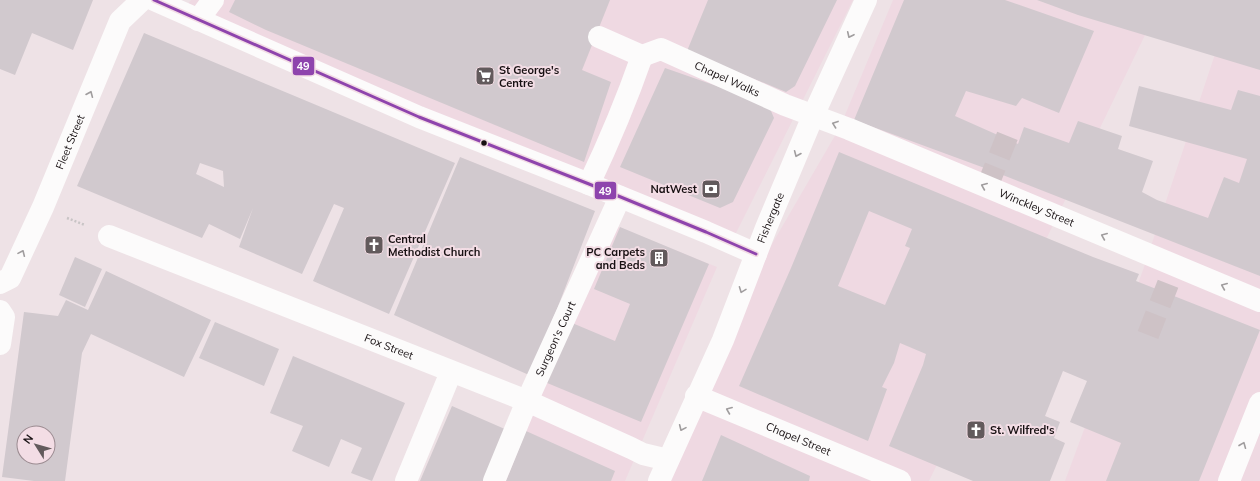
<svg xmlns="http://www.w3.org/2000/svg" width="1260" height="481" font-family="Mulish,sans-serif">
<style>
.built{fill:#efd9e2}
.building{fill:#d1c9ce;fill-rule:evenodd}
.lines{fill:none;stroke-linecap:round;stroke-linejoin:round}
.minor-tunnel{stroke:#cec2c6;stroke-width:22;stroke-dasharray:22 11;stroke-linecap:butt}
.path{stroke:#c8c4c5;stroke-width:2.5;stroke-dasharray:2 2;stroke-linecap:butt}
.minor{stroke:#fcfbfb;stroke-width:22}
.bus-1-casing{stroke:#f3dde5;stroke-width:6}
.bus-1{stroke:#8e44ad;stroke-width:3}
.oneway{stroke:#a09d9e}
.bus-dot{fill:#171012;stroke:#f3dde5;stroke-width:1.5}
.labels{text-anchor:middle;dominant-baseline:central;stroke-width:4;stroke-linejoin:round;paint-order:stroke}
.poi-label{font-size:11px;font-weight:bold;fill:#171012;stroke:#f3dde5;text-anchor:start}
.street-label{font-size:11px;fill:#171012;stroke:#f3dde5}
.line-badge{stroke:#f3dde5;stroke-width:1.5}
.badge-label{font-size:11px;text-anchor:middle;font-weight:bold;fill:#fff}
</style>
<rect width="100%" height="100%" fill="#eee2e6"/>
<path class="built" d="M191 0H853L731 243 188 4Z
M893 0H1162L929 481H661L757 270 840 127Z
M1233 0H1260V481H1065L1143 270Z
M613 225 717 267 625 481H501Z"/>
<path class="building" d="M0 0H93L73 50 32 33 15 75 0 69Z
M235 0H610L582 70 611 82 584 162 266 30 229 12Z
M708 0H837L795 86 786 92 687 51Z
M904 0H1005L1094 31 1059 113 1022 98 1016 106 966 91 955 116 1018 144 1024 127 1069 143 1078 121 1122 136 1118 149 1153 161 1142 192 1157 200 1208 218 1224 177 1239 183 1247 159 1129 126 1139 86 1231 110 1238 90 1260 96V276L990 170 854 120Z
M1037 0H1260V70L1078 15Z
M144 33 455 163 389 314 313 281 344 208 334 204 302 274 239 247 253 208 240 239 209 224 202 238 77 186ZM200 163 223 171 224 187 196 174Z
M665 68 768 104 774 118 733 202 720 208 620 167Z
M839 152 1093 257 1139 274 1136 281 1260 330 1199 481H1106L1121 443 1070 422 1087 381 1063 371 1045 416 1060 422 1054 438 1065 443 1050 481H973L889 446 923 365 926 354 900 343 894 363 882 387 887 389 868 441 739 386 791 268ZM869 211 912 229 905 246 910 248 885 305 838 286Z
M460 157 595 211 557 309 529 375 394 315Z
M620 227 709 264 641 422 540 380 565 320 615 341 630 304 594 289Z
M75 257 102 269 85 307 59 295Z
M106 271 211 320 184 377 91 334 82 353 65 481H34L2 477 24 312 58 316 66 300 88 310ZM24 433H48V457H24Z
M215 322 279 349 264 386 199 358Z
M293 356 405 403 372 481 351 473 362 448 341 439 329 467 292 451 303 426 270 413Z
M452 406 512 432 491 481H420Z
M526 431 615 471 611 481H506Z
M721 435 810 476 809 481H702Z"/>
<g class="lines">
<path class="minor-tunnel" d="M987 187 1011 127
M1148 335 1175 266"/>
<path class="path" d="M67 218 85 225"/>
<g class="minor">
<path d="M154 0 419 117 589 184 706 232 756 254"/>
<path d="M198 20 213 0"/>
<path d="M599 37 642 56"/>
<path id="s1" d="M642 56 661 49 785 105 849 129 1260 301"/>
<path d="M589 184C609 142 627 99 642 56"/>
<path id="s2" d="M109 236 527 401 631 448 643 454 668 460"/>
<path id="s3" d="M0 283 10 278 43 207 120 21 142 0"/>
<path d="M0 311 4 317 0 344"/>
<path id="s4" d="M696 396 900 481"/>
<path d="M406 481 451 372"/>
<path id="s5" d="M494 481 527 401 620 197"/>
<path id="s6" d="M659 481 723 340 766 228 813 116 866 0"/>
<path d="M1229 481 1260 403"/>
</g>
<g class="bus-1-casing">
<path id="bus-1" d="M154 0 419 117 589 184 706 232 756 254"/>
</g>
<use href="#bus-1" class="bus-1"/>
</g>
<defs><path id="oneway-chevron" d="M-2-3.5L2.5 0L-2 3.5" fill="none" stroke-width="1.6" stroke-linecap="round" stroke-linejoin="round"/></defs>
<g class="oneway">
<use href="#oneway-chevron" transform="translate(850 35) rotate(115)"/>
<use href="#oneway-chevron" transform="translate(90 94) rotate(-67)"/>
<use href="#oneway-chevron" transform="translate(835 124) rotate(-160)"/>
<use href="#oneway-chevron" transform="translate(797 154) rotate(113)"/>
<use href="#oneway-chevron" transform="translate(984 186) rotate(-157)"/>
<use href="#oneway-chevron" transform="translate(1104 236) rotate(-157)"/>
<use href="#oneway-chevron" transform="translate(22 253) rotate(-66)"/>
<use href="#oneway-chevron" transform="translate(1224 286) rotate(-157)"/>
<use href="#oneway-chevron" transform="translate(742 290) rotate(111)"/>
<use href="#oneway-chevron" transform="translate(729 410) rotate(-158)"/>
<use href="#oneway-chevron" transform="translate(682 428) rotate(114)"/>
<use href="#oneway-chevron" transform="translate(1243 445) rotate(-68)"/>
</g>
<defs>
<g id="supermarket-square" transform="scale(1)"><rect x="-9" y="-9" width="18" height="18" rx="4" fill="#625a5c" stroke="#f3dde5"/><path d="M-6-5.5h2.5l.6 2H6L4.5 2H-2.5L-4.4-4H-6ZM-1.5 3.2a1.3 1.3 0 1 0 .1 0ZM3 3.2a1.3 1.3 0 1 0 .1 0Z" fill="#fff"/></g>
<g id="bank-square" transform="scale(1)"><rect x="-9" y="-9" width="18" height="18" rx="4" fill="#625a5c" stroke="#f3dde5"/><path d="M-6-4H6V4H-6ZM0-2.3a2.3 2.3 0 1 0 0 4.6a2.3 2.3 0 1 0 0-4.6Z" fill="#fff"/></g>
<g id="church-square" transform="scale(1)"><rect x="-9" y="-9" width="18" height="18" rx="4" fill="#625a5c" stroke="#f3dde5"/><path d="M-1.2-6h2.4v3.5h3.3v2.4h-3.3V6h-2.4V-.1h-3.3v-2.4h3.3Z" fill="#fff"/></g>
<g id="building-square" transform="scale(1)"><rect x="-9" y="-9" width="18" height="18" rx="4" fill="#625a5c" stroke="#f3dde5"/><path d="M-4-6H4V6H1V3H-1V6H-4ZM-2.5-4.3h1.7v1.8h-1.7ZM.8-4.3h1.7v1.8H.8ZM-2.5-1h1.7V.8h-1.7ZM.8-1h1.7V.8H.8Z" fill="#fff"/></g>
</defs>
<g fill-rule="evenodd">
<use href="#supermarket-square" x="485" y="76"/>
<use href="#bank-square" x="711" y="189"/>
<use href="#church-square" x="374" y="245"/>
<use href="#building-square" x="659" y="258"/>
<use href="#church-square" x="976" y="430"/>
</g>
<circle class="bus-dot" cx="484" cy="143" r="3.5"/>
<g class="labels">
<g class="poi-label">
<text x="499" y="70">St George's<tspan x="499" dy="13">Centre</tspan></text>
<text x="697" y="189" text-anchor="end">NatWest</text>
<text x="388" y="239">Central<tspan x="388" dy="13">Methodist Church</tspan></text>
<text x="645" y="252" text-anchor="end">PC Carpets<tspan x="645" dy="13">and Beds</tspan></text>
<text x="990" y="430">St. Wilfred's</text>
</g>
<g class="street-label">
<text stroke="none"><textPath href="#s1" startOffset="93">Chapel Walks</textPath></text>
<text stroke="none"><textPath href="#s3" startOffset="160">Fleet Street</textPath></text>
<text stroke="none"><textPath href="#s1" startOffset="428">Winckley Street</textPath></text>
<text stroke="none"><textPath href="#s6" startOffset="286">Fishergate</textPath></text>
<text stroke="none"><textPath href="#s5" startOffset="155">Surgeon's Court</textPath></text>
<text stroke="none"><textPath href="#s2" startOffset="301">Fox Street</textPath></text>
<text stroke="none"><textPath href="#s4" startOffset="111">Chapel Street</textPath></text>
</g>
</g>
<g class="line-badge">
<rect x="292" y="56" width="23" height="20" rx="4" fill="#8e44ad"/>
<rect x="594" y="181" width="23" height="19" rx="4" fill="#8e44ad"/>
</g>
<g class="badge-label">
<text x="303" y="70">49</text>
<text x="605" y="195">49</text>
</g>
<g transform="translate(36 445) rotate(307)"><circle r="19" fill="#f3dde5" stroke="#9b8b91"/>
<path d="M0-3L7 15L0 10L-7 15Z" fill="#625a5c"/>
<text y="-6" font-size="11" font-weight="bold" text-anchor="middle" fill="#171012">N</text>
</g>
</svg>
